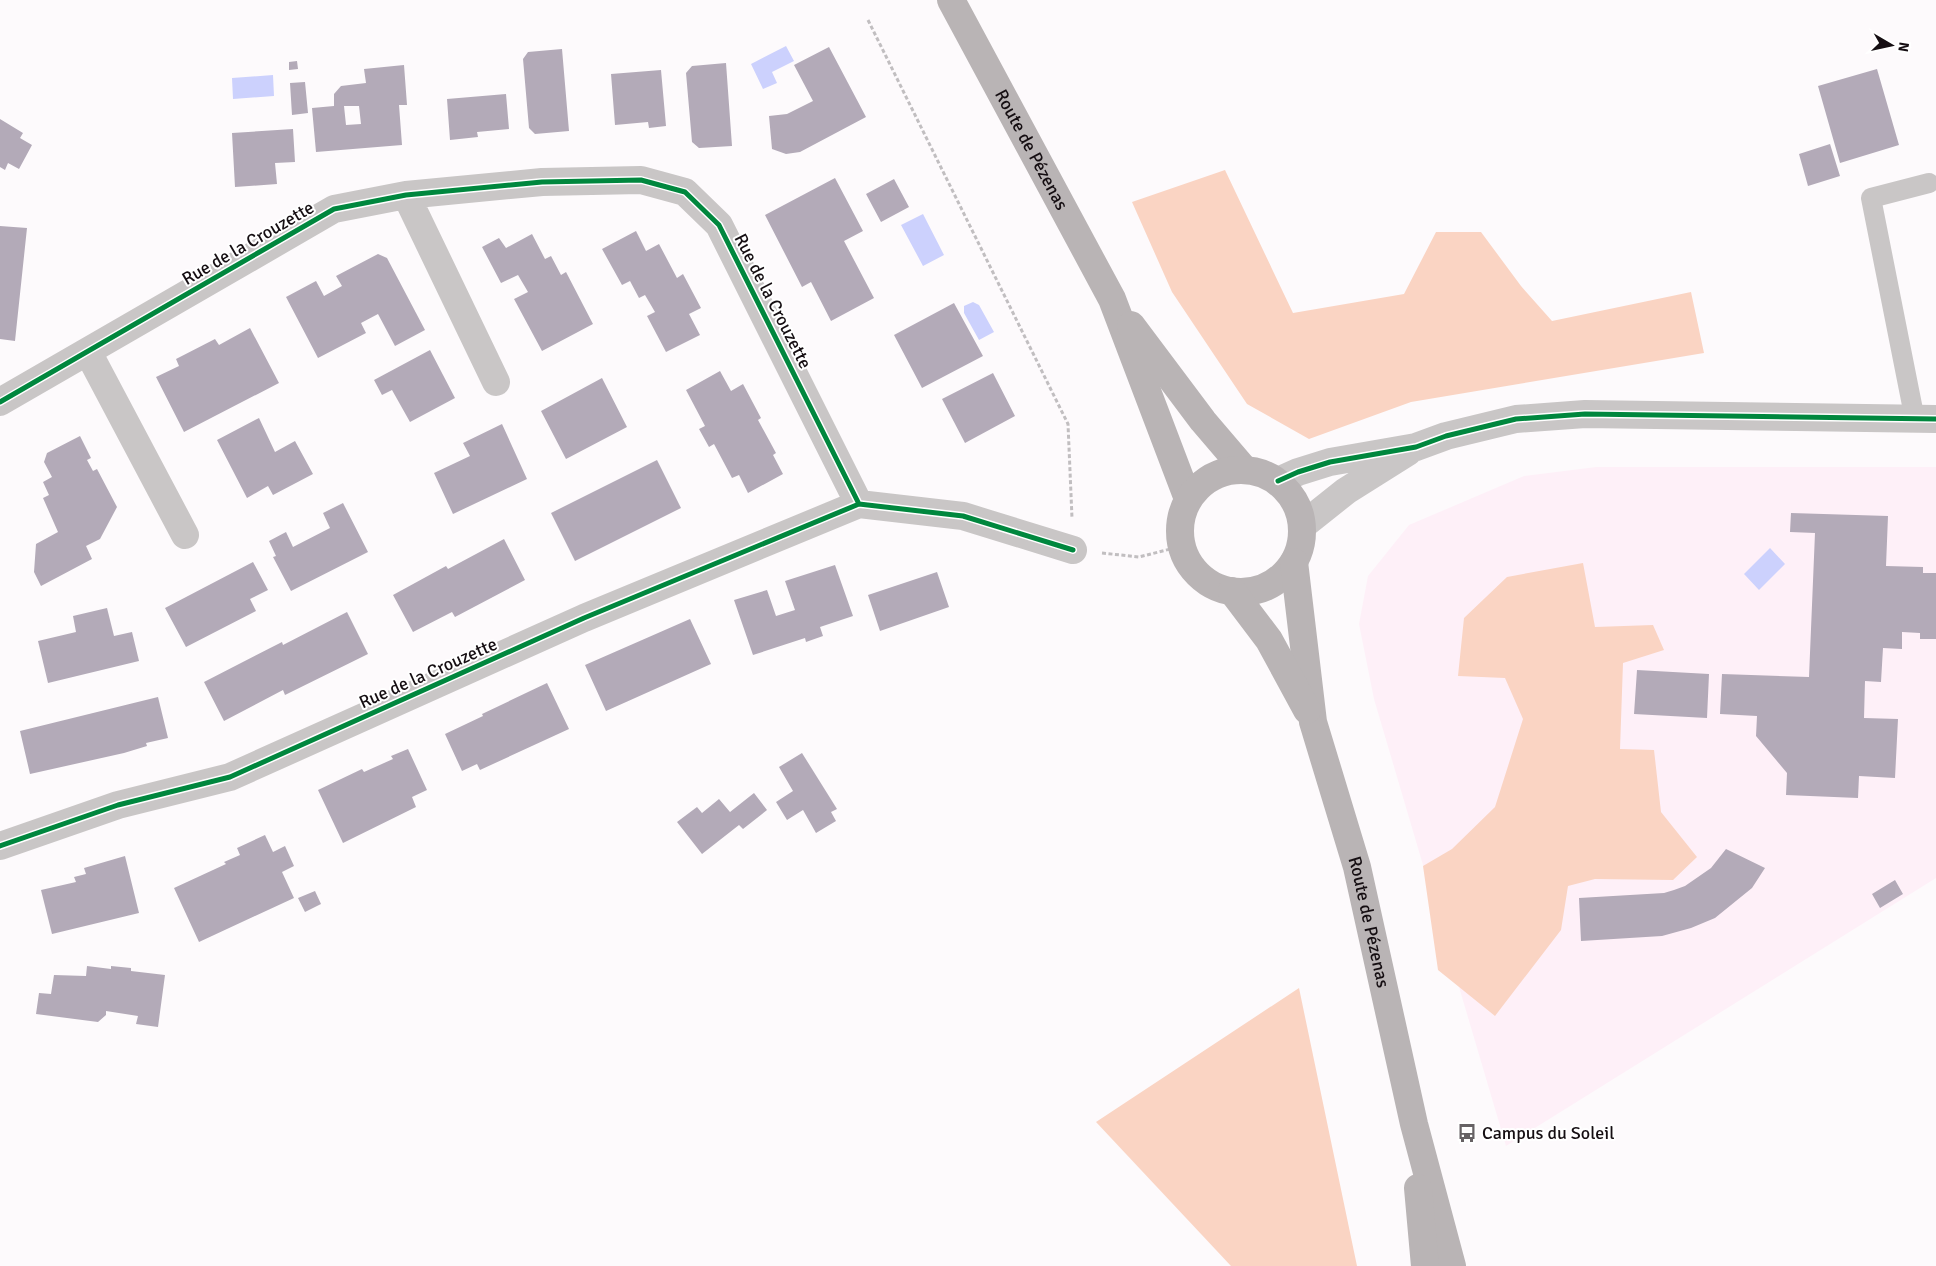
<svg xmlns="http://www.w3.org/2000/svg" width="1936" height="1266" font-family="Signika,sans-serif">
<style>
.built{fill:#fef0f8}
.forest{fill:#fad4c3}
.water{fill:#ccd1fd}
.building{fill:#b3aab8;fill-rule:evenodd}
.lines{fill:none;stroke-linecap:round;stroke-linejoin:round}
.path{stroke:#c1bec0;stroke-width:3;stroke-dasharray:4 2.5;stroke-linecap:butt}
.service{stroke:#c9c6c6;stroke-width:20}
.minor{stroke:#c9c6c6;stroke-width:28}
.tertiary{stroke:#c9c6c6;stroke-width:28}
.primary{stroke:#b9b4b5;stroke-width:28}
.cycleway-casing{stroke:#fff;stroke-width:8}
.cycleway{stroke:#00873e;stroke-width:5}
.labels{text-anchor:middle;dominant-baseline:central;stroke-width:4;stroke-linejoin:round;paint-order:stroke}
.street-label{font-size:18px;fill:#150e12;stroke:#fff}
.poi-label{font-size:18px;fill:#150e12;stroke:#fff;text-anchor:start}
</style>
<rect width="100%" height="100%" fill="#fdfafc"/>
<path class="built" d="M1596 467H1936V878L1506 1146 1374 699 1359 624 1368 576 1409 525 1524 476Z"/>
<path class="forest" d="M1225 170 1293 313 1404 294 1436 232H1481L1521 286 1552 321 1691 292 1704 353 1411 402 1309 439 1247 404 1172 292 1132 202Z
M1583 563 1595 627 1653 625 1664 650 1623 663 1620 749 1654 750 1661 812 1697 857 1673 880 1595 879 1568 886 1561 930 1495 1016 1438 970 1423 866 1452 849 1495 807 1523 719 1505 678 1458 676 1464 618 1507 577Z
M1299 988 1357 1266H1231L1096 1122Z"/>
<path class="water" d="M786 46 794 61 772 72 777 83 763 89 751 64Z
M273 75 274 96 233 99 232 78Z
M923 214 944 255 923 266 901 225Z
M973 302 979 305 994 332 979 340 964 313V306Z
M1770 548 1785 564 1759 590 1744 574Z"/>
<path class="building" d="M829 47 866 117 800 152 786 154 772 149 769 116 787 114 813 101 794 65Z
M562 49 569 131 535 134 529 128 523 59 528 52Z
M297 61 298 69 289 70V62Z
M726 63 732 146 699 148 692 142 686 73 692 66Z
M404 65 407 105H399L402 145 316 152 312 108 334 106V94L341 86 366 83 364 69ZM344 106H359L361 124 346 125Z
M1877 69 1899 145 1840 163 1818 86Z
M661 70 666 126 649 128 648 122 615 125 611 74Z
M305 82 308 113 292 115 290 83Z
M506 94 509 129 477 132 478 137 450 140 447 99Z
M0 119 23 133 20 138 32 145 19 169 8 163 5 170 0 167Z
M293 129 295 162 275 163 277 184 235 187 232 133Z
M1830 144 1840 176 1808 186 1799 154Z
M835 178 863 231 844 241 874 298 831 321 811 282 802 287 765 215Z
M894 179 909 207 881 222 866 194Z
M0 226 27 228 15 341 0 339Z
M636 231 646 251 659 244 677 278 683 274 701 308 689 314 700 335 666 352 647 316 655 312 645 295 639 298 630 281 622 285 602 249Z
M532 234 545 259 551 256 561 275 566 272 593 324 542 351 514 299 528 292 518 275 501 283 482 247 499 238 506 248Z
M378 254 387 258 425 330 395 346 378 314 361 323 366 333 318 358 286 297 316 281 324 296 342 286 336 276Z
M954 303 983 356 922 388 894 335Z
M250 328 279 383 184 432 156 377 179 366 176 359 215 339 219 345Z
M430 350 455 398 410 422 392 390 382 395 374 380Z
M720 371 731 391 743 384 761 418 758 420 776 453 773 455 783 474 748 493 739 475 732 478 714 444 709 447 699 429 705 426 686 390Z
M993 373 1015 416 965 443 942 399Z
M602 378 627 427 566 459 541 411Z
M259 418 275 452 295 441 313 474 273 495 268 486 247 498 217 440Z
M502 424 527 479 453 514 434 473 470 456 463 443Z
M80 436 91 458 87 460 93 471 97 469 117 507 100 539 86 546 92 559 41 586 34 572 36 544 58 532 43 498 49 495 43 482 52 477 44 462 47 453Z
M657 460 681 508 575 561 551 513Z
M343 503 368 552 291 591 273 557 276 556 269 541 286 532 293 547 330 528 323 513Z
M1791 513 1888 516 1886 566 1923 567V573H1936V639H1920V633L1902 632V649L1883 648 1881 682 1865 681 1864 718 1898 719 1895 778 1859 776 1858 798 1786 795 1787 773 1756 736 1757 716 1720 714 1722 674 1809 677 1815 533 1790 532Z
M504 539 525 580 455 617 452 612 413 632 393 595 446 566 448 569Z
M253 562 268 590 250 599 256 611 186 647 165 608Z
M835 565 853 616 820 627 823 636 806 642 805 638 753 655 734 600 767 590 776 616 795 610 785 581Z
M937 572 949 607 880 631 868 595Z
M107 608 114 636 132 632 139 661 48 683 38 641 76 632 73 616Z
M347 612 368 654 285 695 283 690 224 721 204 682 282 642 283 645Z
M690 619 711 664 606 711 585 665Z
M1637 670 1709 674 1707 718 1634 714Z
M547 683 569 729 480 770 477 764 462 771 445 734 483 716 482 714Z
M158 697 168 738 146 743 147 746 124 753 30 774 20 731Z
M408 749 427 790 412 797 416 807 343 843 318 790 362 769 364 772 393 759 391 756Z
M802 753 837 809 831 812 836 821 816 833 803 810 787 820 776 802 793 791 779 767Z
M754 793 767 810 743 829 739 825 702 854 677 822 697 807 702 813 719 799 730 812Z
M265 835 273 852 285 846 294 866 282 872 294 898 199 942 174 888 226 864 224 862 240 855 237 848Z
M1726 849 1765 868 1752 888 1715 918 1691 928 1662 936 1581 941 1579 898 1664 893 1674 890 1685 886 1711 868Z
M125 856 139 913 52 934 41 890 76 882 74 877 86 874 84 868Z
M1895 880 1903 894 1880 908 1872 894Z
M315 891 321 904 305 912 298 898Z
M87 966 111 969V966L131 968V971L165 975 158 1027 136 1024 138 1016 106 1011V1015L98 1022 36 1014 39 993 51 994 54 975 86 976Z"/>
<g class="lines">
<path class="path" d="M868 20 1068 424 1072 518
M1102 553 1139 557 1182 546"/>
<path class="service" d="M1915 420 1871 198 1929 183"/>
<path class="minor" d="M406 195 496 382
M88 352 185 535
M0 402 334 209 406 195 542 182 641 180 685 192 719 225 859 504
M0 846 118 805 230 777 584 618 859 504 963 516 1073 550"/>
<path class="tertiary" d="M1278 481 1298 472 1330 462 1416 447 1446 436 1516 419 1585 414 1936 419
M1302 526 1346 491 1408 452"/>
<g class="primary">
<path id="s1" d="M951 0 1112 299 1188 499"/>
<path d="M1131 325 1203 421 1244 469"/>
<circle cx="1241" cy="531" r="61"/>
<path id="s2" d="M1294 562 1313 722 1357 867 1414 1124 1452 1266"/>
<path d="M1232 591 1269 640 1307 710"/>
<path d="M1418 1188 1425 1266"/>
</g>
<g class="cycleway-casing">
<path id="cycleway" d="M0 402 334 209 406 195 542 182 641 180 685 192 719 225 859 504
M1278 481 1298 472 1330 462 1416 447 1446 436 1516 419 1585 414 1936 419
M0 846 118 805 230 777 584 618 859 504 963 516 1073 550"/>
</g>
<use href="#cycleway" class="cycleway"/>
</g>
<defs>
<g id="bus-bare" transform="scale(1.5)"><path d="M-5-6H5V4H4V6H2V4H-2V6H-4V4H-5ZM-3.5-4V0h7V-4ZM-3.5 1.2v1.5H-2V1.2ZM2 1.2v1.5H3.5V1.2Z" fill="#666164" stroke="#fff" stroke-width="2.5" paint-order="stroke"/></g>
</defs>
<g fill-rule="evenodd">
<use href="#bus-bare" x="1467" y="1133"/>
</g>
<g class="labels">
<g class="street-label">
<text stroke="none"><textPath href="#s1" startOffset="170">Route de Pézenas</textPath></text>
<text transform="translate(248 243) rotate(-30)">Rue de la Crouzette</text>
<text transform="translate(773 301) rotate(63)">Rue de la Crouzette</text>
<text transform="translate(428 673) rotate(-24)">Rue de la Crouzette</text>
<text stroke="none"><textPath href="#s2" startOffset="369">Route de Pézenas</textPath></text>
</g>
<g class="poi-label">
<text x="1482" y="1133">Campus du Soleil</text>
</g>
</g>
<g transform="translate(1891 45) rotate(99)" stroke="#ffffff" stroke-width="4" paint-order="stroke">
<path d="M0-4L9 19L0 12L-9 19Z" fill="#150e12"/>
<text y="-8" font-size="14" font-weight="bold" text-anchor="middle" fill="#150e12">N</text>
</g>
</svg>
